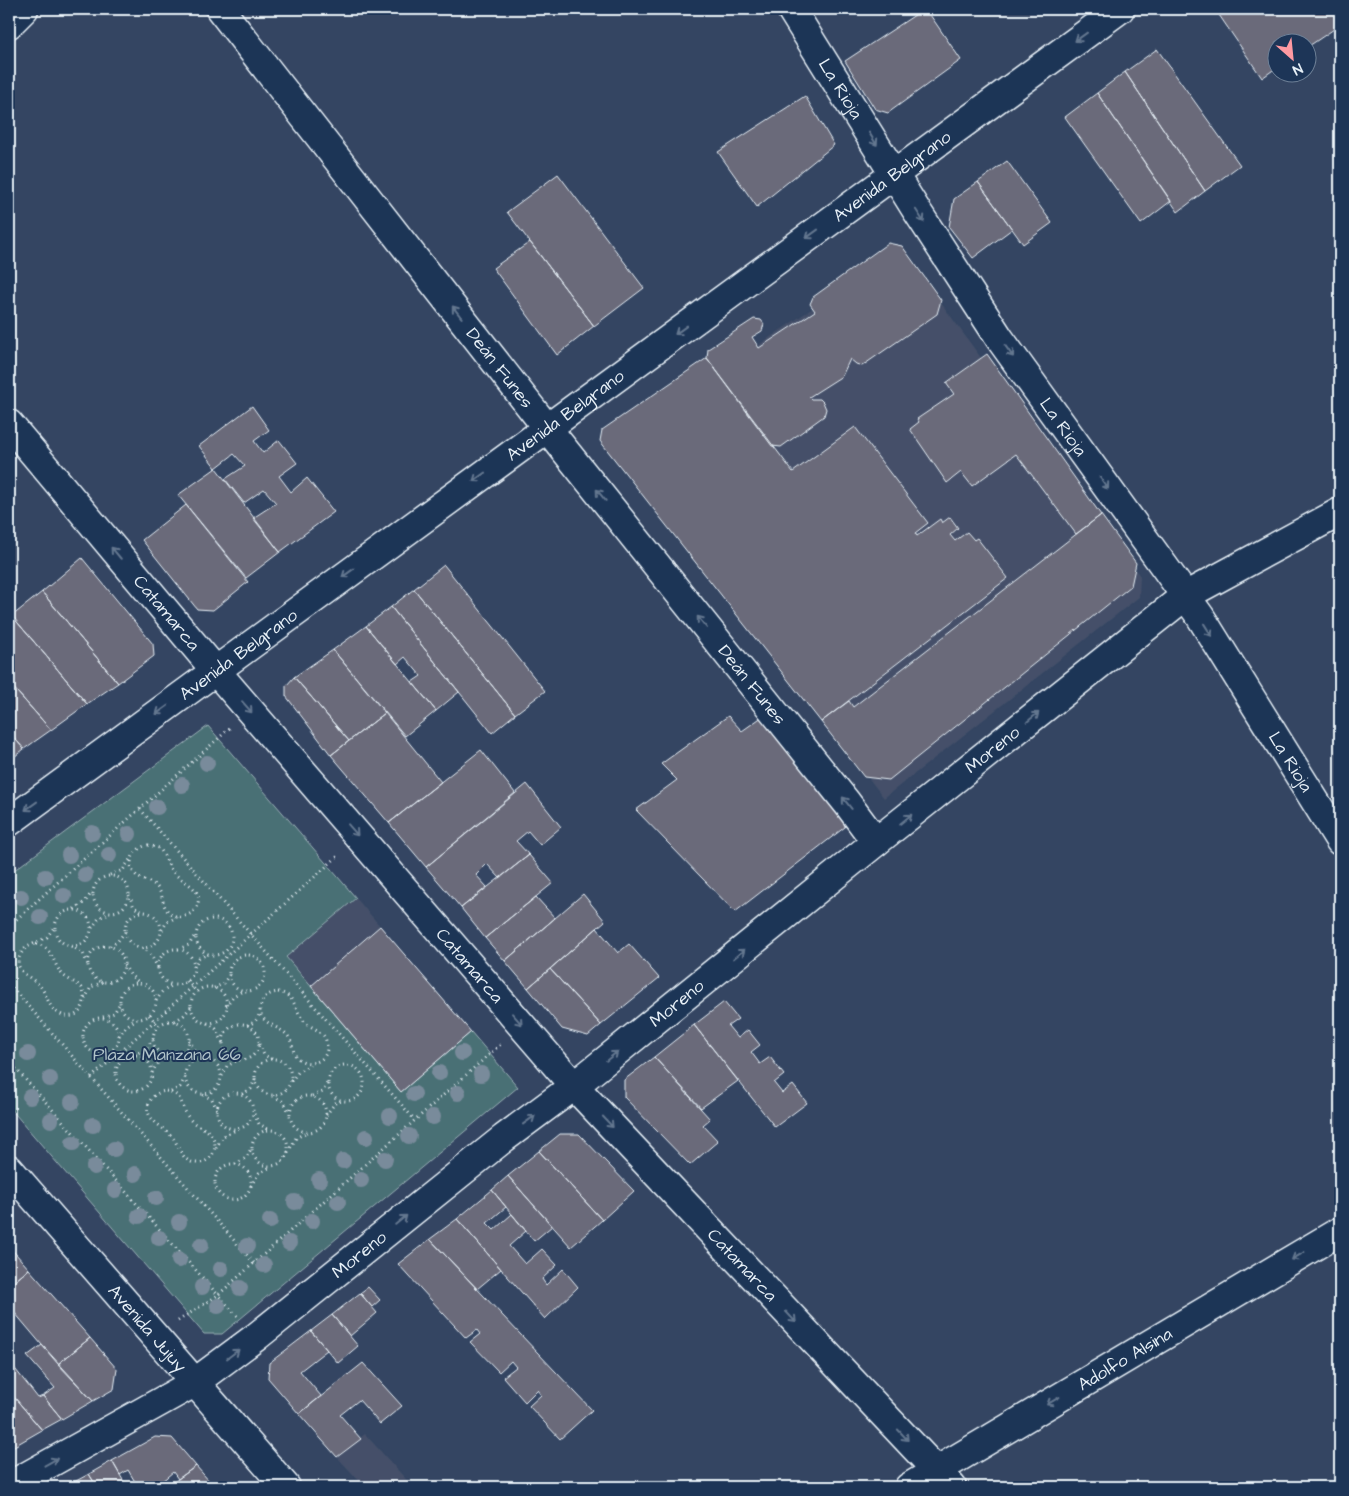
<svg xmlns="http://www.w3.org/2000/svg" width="1349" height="1496" font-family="'Architects Daughter',sans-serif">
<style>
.built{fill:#445069}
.green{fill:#4a7074;stroke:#99b0b6}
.building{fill:#6a6a7a;stroke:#e8f1f8}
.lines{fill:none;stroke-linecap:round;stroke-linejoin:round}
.street-casing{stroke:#e8f1f8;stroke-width:31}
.secondary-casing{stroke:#e8f1f8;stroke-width:31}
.path{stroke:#e8f1f8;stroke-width:3;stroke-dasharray:1 4;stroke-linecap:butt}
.street{stroke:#1d3557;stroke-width:28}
.secondary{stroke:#1d3557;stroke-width:28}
.tree{fill:#798b9b}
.oneway{stroke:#64778f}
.labels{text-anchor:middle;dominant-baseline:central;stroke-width:4;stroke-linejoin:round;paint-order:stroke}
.street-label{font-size:18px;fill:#e8f1f8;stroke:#1d3557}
.park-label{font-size:18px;fill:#b1c4ca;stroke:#1d3557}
</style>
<rect width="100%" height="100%" fill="#344562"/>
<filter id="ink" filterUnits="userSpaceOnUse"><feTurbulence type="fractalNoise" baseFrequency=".02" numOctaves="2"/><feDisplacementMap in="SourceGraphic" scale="10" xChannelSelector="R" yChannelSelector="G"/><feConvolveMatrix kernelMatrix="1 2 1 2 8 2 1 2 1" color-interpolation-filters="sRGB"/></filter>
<g filter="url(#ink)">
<path class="built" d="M901 248 1140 576 1139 597 884 798 614 452 619 440Z
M356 898 471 1032 401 1092 286 957Z
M365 1434 413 1487H365L337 1457Z"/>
<path class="green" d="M208 726 356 898 286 957 401 1092 471 1032 518 1087 222 1334H204L9 1107V874Z"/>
<path class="building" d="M924 9H926L961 60 888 113 875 109 845 61Z
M1215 9H1340V25L1306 48V42H1276V68L1262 78Z
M1157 49 1240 165 1205 191 1125 72Z
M1125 72 1205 191 1178 212 1097 93Z
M1097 93 1171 201 1141 224 1065 117Z
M805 96 834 145 757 207 718 152Z
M1007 161 1052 223 1023 244 978 182Z
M558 174 644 288 594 326 507 212Z
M978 182 1012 229 973 258 949 227 954 199Z
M530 242 594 326 557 355 493 268Z
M888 243 902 246 941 300 937 314 862 366 856 364 850 359 842 376 809 397 811 399H820L823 402 826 409 824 416 781 447 772 446 707 358 708 349 754 319 761 320 764 324 762 331 752 337 759 348 815 311 810 304 813 297Z
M987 354 1101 515 1076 534 1016 454 972 486 961 472 947 483 910 429 919 422 917 419 954 394 946 383Z
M707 358 793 472 855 427 928 523 915 533 917 536 940 519 942 523 950 517 958 528 950 535 955 541 967 532 974 540 977 538 1008 578 821 722 600 441 602 430Z
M252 406 269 430 254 441 263 453 279 440 297 463 279 476 291 492 307 478 334 512 280 552 253 518 276 503 264 489 244 503 225 479 245 466 234 454 216 468 199 446Z
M216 468 280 552 246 578 178 495Z
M186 505 248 582 213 610 197 609 142 540Z
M1101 515 1136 563 1131 586 889 780 864 777 821 722 849 701 853 707Z
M82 558 153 644 154 656 118 683 42 592Z
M444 565 545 691 515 714 414 589Z
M414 589 515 714 492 733 391 607Z
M42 592 118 683 87 704 12 616Z
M391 607 459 692 436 711 412 682 421 676 405 657 397 664 366 626Z
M12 616 87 704 51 730 9 683V618Z
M366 626 436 711 405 736 333 650Z
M333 650 385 713 349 741 294 677Z
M294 677 349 741 331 755 286 696V686Z
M9 683 51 730 24 749 9 732Z
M385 713 441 782 389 823 331 755Z
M766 714 845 812V827L735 912 636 810 677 780 661 764 728 716 742 731Z
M9 732 24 749 9 761Z
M481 750 515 793 426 867 389 823Z
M527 784 561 827 540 845 528 831 516 841 529 855 500 878 487 864 476 875 487 887 461 908 426 867Z
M529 855 553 883 485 938 461 908Z
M583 894 605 921 528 988 505 961Z
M536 897 555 918 505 961 485 938Z
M380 926 471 1032 401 1092 311 986Z
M597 928 618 953 629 944 659 978 601 1025 550 969Z
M550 969 601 1025 588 1036 562 1029 528 988Z
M724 1002 738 1019 728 1026 738 1038 748 1030 760 1045 751 1052 760 1064 770 1057 784 1075 774 1083 782 1093 793 1085 807 1103 775 1127 694 1025Z
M694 1025 738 1081 701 1108 654 1057Z
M654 1057 710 1119 703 1125 718 1141 690 1165 624 1097V1080Z
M560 1134H579L634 1191 602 1220 539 1151Z
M539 1151 602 1220 571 1247 508 1176Z
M508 1176 552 1226 534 1241 492 1190Z
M492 1190 506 1207 487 1223 494 1230 512 1214 526 1231 509 1246 525 1264 542 1249 557 1265 542 1279 546 1285 563 1269 578 1287 545 1319 457 1219Z
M457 1219 501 1269 477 1289 430 1239Z
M430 1239 592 1410 560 1439 529 1406 541 1395 537 1390 525 1402 503 1377 516 1367 511 1361 499 1372 470 1342 480 1334 477 1330 466 1338 398 1264Z
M9 1246 29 1269 9 1286Z
M29 1269 90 1338 58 1364 9 1306V1286Z
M368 1287 380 1300 372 1307 360 1293Z
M360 1293 377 1313 350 1336 332 1315Z
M332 1315 358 1346 338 1363 311 1331Z
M311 1331 327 1350 300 1371 321 1396 299 1414 268 1378 269 1363Z
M90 1338 117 1369 114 1389 93 1401 58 1364Z
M42 1345 93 1401 62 1419 43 1396 55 1388 27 1356Z
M363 1363 402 1406 380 1424 359 1400 340 1415 361 1439 337 1457 299 1414Z
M12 1365 38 1398 43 1396 62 1419 42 1430 9 1391V1367Z
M9 1391 42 1430 9 1449Z
M155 1437 172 1438 196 1466 178 1479 173 1472 161 1482 164 1487H133L137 1485 128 1470 120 1475 112 1461Z
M112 1461 120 1475 127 1487H97L89 1474Z
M196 1466 210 1482 202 1487H167Z
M89 1474 97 1487H65Z"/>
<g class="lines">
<g class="street-casing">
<g id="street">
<path id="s1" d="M220 9 547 428 847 803 876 842"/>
<path id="s2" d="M791 9 915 208 1000 339 1200 616 1340 841"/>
<path d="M9 24 24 9"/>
<path id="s3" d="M9 424 215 670 574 1086 952 1487"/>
<path id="s4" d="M9 1486 194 1383 256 1337 504 1138 574 1086 876 842 1185 596 1340 512"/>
<path id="s5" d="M909 1487 1340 1231"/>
</g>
</g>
<g class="secondary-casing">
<g id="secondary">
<path id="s6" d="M9 822 1120 9"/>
<path id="s7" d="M9 1169 286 1487"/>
</g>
</g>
<path class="path" d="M140 809 415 1120
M148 845 159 848C166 856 167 865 173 872 182 883 208 889 195 909 191 915 185 916 178 917 158 910 167 898 156 886 151 881 143 881 138 877 124 866 133 848 148 845Z
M110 875 123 870 131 858
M93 894a18 18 0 1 1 36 0a18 18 0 1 1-36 0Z
M129 895 134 907 143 912
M74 909 85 902 92 892
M55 928a18 18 0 1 1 36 0a18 18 0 1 1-36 0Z
M125 930a18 18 0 1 1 36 0a18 18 0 1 1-36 0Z
M196 937a18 18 0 1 1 36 0a18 18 0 1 1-36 0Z
M9 926 230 728
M92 928 99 918 109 913
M162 930 167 922 177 917
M33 944 47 937 55 926
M36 944C54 947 52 964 63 975 68 980 76 982 82 988 89 1004 78 1023 60 1014 49 1010 47 994 40 986 31 976 11 971 21 954 24 948 29 945 36 944Z
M71 946 83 953 88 965
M110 946 117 942 125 932
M88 964a18 18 0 1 1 36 0a18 18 0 1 1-36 0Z
M142 948 151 955 158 968
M178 949 189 945 195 935
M158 967a18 18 0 1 1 36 0a18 18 0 1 1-36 0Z
M229 973a18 18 0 1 1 36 0a18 18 0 1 1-36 0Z
M124 965 131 976 140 983
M194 967 199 958 208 954
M187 981 197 992
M120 1001a18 18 0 1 1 36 0a18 18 0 1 1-36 0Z
M9 984 254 1263
M191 1005a18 18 0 1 1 36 0a18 18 0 1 1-36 0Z
M214 988 223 984 229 975
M278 992C297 995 294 1012 306 1023 313 1029 324 1031 326 1041 332 1060 311 1069 297 1058 292 1051 293 1043 288 1036 279 1025 253 1023 262 1002 265 995 271 993 278 992Z
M85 999 91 987 103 982
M156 1001 162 992 173 985
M226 1006 233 996 243 991
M149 1015 159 1026
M103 1017 114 1013 120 1003
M83 1036a18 18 0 1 1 36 0a18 18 0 1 1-36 0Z
M175 1021 184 1015 191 1007
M153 1039a18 18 0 1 1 36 0a18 18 0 1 1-36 0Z
M207 1023 216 1029 223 1043
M223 1042a18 18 0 1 1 36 0a18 18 0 1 1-36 0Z
M247 1025C255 1023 258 1019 260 1011
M119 1036 126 1026 137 1019
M189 1040 196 1051 206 1058
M259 1044 264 1055 272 1059
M134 1055 147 1048 153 1038
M116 1073a18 18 0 1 1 36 0a18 18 0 1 1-36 0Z
M185 1076a18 18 0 1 1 36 0a18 18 0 1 1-36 0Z
M255 1077a18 18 0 1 1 36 0a18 18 0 1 1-36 0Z
M9 1061 218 1295 501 1044
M328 1083a18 18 0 1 1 36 0a18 18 0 1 1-36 0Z
M152 1073 158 1062 168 1057
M222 1076 227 1066 238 1060
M91 1078 338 856
M291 1081 299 1071 310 1065
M166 1091C185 1095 179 1105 189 1118 195 1127 207 1127 212 1136 220 1149 210 1164 196 1163 183 1162 180 1149 174 1139 166 1127 140 1119 150 1101 154 1094 159 1092 166 1091Z
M171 1092 180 1087 185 1078
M217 1111a18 18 0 1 1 36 0a18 18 0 1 1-36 0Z
M242 1094 251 1089 255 1079
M203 1095 212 1099 217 1110
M273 1096 284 1102 289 1112
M312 1096 323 1092 327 1083
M290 1114a18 18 0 1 1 36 0a18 18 0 1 1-36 0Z
M254 1114 259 1124 270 1130
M326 1115 335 1103 342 1101
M252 1148a18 18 0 1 1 36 0a18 18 0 1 1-36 0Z
M216 1148 223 1136 236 1130
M288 1152 296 1138 307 1132
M235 1164 246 1158 251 1149
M215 1182a18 18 0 1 1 36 0a18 18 0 1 1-36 0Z
M251 1186 259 1173 271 1167
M178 1321 218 1295 239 1318"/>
<use href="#street" class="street"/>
<use href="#secondary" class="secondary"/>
</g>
<g class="tree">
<circle cx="207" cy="763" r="8"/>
<circle cx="182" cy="785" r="8"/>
<circle cx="157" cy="807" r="8"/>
<circle cx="92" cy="833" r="8"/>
<circle cx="129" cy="834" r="8"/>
<circle cx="69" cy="855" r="8"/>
<circle cx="109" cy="855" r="8"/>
<circle cx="85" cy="875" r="8"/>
<circle cx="45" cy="877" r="8"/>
<circle cx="64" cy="896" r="8"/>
<circle cx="21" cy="897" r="8"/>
<circle cx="40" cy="917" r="8"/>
<circle cx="462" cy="1053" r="8"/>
<circle cx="28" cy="1054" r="8"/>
<circle cx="439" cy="1073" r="8"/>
<circle cx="481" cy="1074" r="8"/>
<circle cx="50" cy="1079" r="8"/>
<circle cx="458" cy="1093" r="8"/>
<circle cx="414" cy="1094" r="8"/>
<circle cx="30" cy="1097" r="8"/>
<circle cx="72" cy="1102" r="8"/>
<circle cx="390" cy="1116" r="8"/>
<circle cx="433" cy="1117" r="8"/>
<circle cx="51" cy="1120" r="8"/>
<circle cx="93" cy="1125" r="8"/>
<circle cx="409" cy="1136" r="8"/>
<circle cx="366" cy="1137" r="8"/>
<circle cx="73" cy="1143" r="8"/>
<circle cx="114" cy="1149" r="8"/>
<circle cx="385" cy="1159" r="8"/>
<circle cx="343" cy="1161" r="8"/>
<circle cx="94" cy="1167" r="8"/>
<circle cx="135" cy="1174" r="8"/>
<circle cx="319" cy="1180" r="8"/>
<circle cx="361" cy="1180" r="8"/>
<circle cx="115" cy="1190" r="8"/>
<circle cx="156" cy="1198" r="8"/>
<circle cx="295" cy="1202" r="8"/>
<circle cx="338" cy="1202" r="8"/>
<circle cx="139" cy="1216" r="8"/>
<circle cx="270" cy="1221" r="8"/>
<circle cx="312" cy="1221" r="8"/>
<circle cx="179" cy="1222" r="8"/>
<circle cx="159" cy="1238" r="8"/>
<circle cx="289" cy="1243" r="8"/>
<circle cx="201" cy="1245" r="8"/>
<circle cx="247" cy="1246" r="8"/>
<circle cx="179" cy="1260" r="8"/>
<circle cx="264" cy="1265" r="8"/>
<circle cx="221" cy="1269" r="8"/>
<circle cx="202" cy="1287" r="8"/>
<circle cx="240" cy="1288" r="8"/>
<circle cx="218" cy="1306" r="8"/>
</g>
<defs><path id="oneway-shaft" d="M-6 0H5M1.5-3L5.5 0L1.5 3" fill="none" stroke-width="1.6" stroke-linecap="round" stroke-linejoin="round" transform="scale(1.25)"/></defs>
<g class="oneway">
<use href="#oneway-shaft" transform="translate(1081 37) rotate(144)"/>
<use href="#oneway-shaft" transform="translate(873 139) rotate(58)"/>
<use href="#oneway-shaft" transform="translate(920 216) rotate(57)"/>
<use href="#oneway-shaft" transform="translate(812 234) rotate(144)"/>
<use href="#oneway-shaft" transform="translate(457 312) rotate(-128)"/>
<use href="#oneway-shaft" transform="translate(681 330) rotate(144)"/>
<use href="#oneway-shaft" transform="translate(1009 351) rotate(54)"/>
<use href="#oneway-shaft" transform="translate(479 477) rotate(144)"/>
<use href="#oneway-shaft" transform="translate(1104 483) rotate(54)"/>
<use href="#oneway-shaft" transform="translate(601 495) rotate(-129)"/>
<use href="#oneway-shaft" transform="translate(116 553) rotate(-130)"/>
<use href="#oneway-shaft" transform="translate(348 573) rotate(144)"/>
<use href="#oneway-shaft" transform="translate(702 622) rotate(-129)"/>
<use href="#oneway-shaft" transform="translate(1208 630) rotate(58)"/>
<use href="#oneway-shaft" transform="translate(247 707) rotate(49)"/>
<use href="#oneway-shaft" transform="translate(162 710) rotate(144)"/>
<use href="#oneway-shaft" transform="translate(1033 717) rotate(-39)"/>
<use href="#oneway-shaft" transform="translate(847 803) rotate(-128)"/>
<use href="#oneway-shaft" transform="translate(31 806) rotate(144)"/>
<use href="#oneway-shaft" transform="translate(906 819) rotate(-39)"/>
<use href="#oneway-shaft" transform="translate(353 830) rotate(49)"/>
<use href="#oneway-shaft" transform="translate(739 954) rotate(-39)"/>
<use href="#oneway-shaft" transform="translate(517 1019) rotate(49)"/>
<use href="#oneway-shaft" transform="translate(612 1056) rotate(-39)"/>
<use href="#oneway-shaft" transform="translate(529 1120) rotate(-36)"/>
<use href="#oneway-shaft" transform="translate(608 1122) rotate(47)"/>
<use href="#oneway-shaft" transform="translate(401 1220) rotate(-39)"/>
<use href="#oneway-shaft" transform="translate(1298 1256) rotate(149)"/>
<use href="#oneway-shaft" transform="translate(791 1317) rotate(47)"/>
<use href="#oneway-shaft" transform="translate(233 1354) rotate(-37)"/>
<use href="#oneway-shaft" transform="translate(1053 1401) rotate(149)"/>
<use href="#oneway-shaft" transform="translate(903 1435) rotate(47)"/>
<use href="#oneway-shaft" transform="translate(51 1462) rotate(-29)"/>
</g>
</g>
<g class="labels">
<g class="street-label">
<text stroke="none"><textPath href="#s2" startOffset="94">La Rioja</textPath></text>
<text stroke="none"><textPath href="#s6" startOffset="1094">Avenida Belgrano</textPath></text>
<text stroke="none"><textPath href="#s1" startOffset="455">Deán Funes</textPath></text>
<text stroke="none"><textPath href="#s6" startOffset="689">Avenida Belgrano</textPath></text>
<text stroke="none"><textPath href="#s2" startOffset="499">La Rioja</textPath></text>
<text stroke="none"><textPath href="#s3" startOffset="246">Catamarca</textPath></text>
<text stroke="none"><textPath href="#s6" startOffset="284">Avenida Belgrano</textPath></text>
<text stroke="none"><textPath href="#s1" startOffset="860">Deán Funes</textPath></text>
<text stroke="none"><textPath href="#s4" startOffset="1231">Moreno</textPath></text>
<text stroke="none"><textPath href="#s2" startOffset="904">La Rioja</textPath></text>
<text stroke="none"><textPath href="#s3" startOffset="711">Catamarca</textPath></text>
<text stroke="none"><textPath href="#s4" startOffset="826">Moreno</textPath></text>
<text stroke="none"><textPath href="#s4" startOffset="421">Moreno</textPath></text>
<text stroke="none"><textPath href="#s3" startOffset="1116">Catamarca</textPath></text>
<text stroke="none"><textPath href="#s7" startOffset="211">Avenida Jujuy</textPath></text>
<text stroke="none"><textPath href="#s5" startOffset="251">Adolfo Alsina</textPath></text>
</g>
<g class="park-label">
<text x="167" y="1054">Plaza Manzana 66</text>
</g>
</g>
<rect width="1349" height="1496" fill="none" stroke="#1d3557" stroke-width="30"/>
<rect x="15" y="15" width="1319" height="1466" fill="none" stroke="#e8f1f8" stroke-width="2" filter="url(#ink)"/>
<g transform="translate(1292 58) rotate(153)"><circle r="24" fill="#1d3557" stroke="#6e8097"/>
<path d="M0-4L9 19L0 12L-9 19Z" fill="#ff9aa2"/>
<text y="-8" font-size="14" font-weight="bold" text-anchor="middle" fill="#e8f1f8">N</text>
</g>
</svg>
